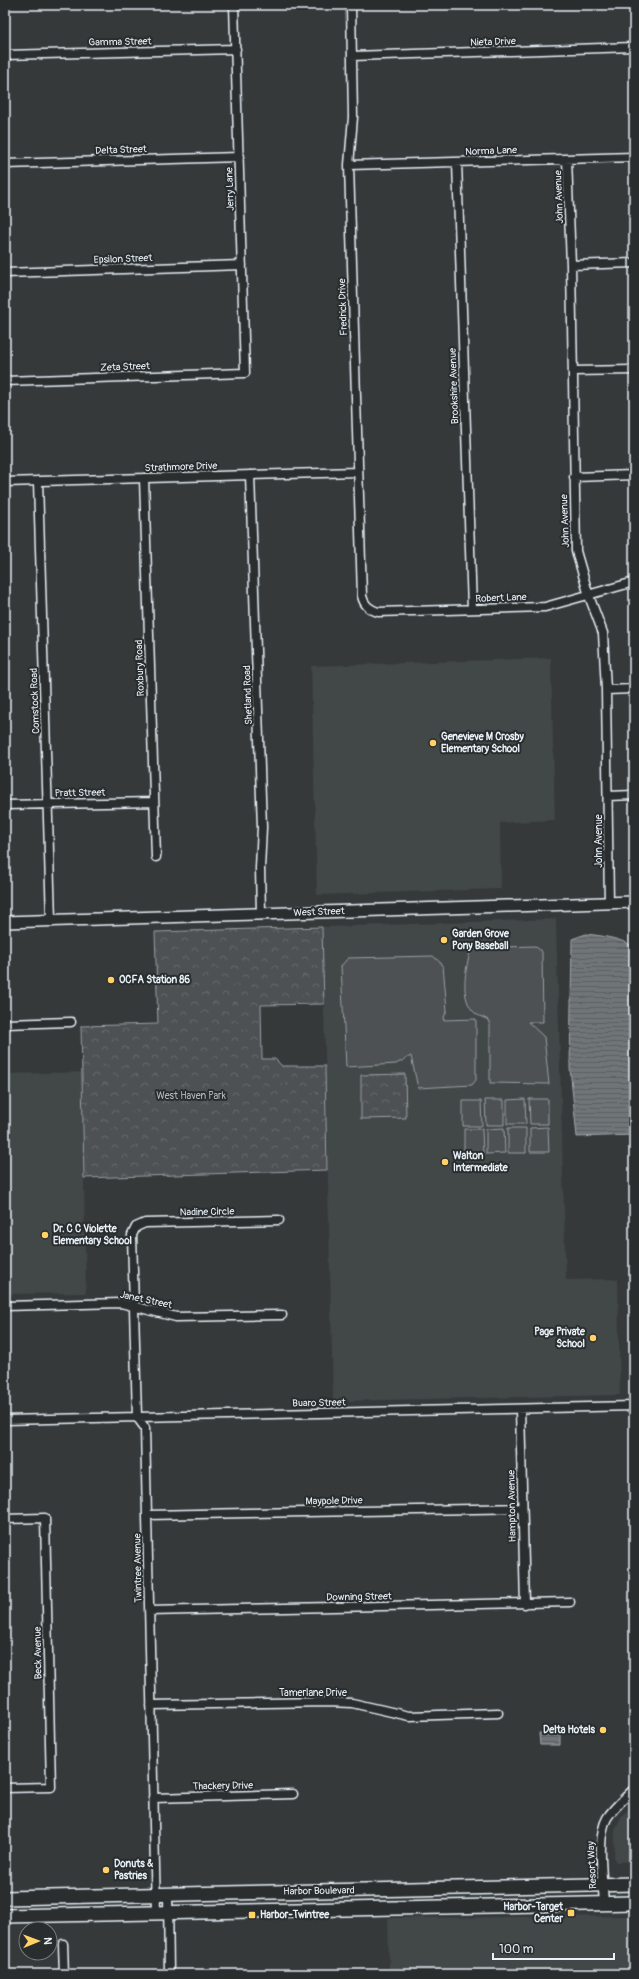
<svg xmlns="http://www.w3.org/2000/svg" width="639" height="1979" font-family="Pangolin,sans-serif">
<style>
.built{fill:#424647}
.park{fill:url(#park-crowns);stroke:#9aa1a5}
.pitch{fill:#4d5152;stroke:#9aa1a5}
.water{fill:url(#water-rules);stroke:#a0a7ac}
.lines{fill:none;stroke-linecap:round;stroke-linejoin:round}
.street-casing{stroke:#e8f1f8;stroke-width:11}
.secondary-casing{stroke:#e8f1f8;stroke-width:14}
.primary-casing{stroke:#e8f1f8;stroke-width:16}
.street{stroke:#2a2d2e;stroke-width:8}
.secondary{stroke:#2a2d2e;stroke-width:11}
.primary{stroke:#2a2d2e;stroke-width:13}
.poi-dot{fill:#ffd166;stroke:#2a2d2e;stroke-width:1.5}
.labels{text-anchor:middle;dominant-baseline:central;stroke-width:4;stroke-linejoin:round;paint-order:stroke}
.street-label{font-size:10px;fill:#e8f1f8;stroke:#2a2d2e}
.poi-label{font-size:10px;font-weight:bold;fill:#e8f1f8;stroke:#2a2d2e;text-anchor:start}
.park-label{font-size:10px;fill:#b2b9be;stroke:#2a2d2e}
</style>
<defs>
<pattern id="park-crowns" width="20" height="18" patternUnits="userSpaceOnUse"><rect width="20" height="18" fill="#4d5152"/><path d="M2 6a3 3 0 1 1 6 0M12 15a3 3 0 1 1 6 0" fill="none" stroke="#676a6c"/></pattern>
<pattern id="water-rules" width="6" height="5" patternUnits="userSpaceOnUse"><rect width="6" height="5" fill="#707579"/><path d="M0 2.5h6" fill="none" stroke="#5b5e62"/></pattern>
</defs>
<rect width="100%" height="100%" fill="#35393a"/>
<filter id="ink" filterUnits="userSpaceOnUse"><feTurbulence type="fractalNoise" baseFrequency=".025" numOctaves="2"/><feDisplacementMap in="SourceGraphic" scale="8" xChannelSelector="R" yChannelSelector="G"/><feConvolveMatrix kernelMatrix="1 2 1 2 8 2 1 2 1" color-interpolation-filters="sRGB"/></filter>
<g filter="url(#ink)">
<path class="built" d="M551 658 555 820 500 823 501 889 317 895 311 666Z
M556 919 566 1280 618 1279 620 1395 333 1401 322 927Z
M82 1072 86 1293 5 1294V1074Z
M634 1803V1861L617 1862 614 1858 615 1830 621 1817Z
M634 1916V1974H389L388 1918Z"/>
<path class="park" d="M322 927 324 1004 261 1005 262 1059H275L282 1066H325L327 1170 84 1178 81 1026 158 1024 155 932Z
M405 1074 406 1118 361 1119V1075Z"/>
<path class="pitch" d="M535 946 542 952 543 1022H528L544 1037 549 1084 490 1083V1021C486 1018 480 1017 476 1014 458 999 466 968 471 948Z
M433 956 443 965 447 1010 443 1020 476 1019V1080L472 1085 418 1088 411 1056 396 1064 346 1067 341 966 348 958Z
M525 1099 526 1124H507V1100Z
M529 1099H548V1124H530Z
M485 1100H504V1125H486Z
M463 1101H481L482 1126H463Z
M548 1127 549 1152H530V1128Z
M504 1128 505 1153 486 1154V1129Z
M508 1128H526V1153H508Z
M464 1129H482L483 1154H464Z"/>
<path class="water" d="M586 934C603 936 620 938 634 947V1135L577 1137 570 1068 572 939Z
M560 1732V1745H540L539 1733Z"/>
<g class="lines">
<g class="street-casing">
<path id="street" d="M351 5 353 117 349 165 362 596C364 605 369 609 378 612L545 607 634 582
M5 55 236 49
M352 56 634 47
M567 159 571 265 576 551 589 596 603 633 606 690 609 903
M457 162 472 609
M5 164 239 157
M349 165 634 157
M571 265 634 263
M5 273 242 265
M573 371 634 370
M5 381 245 373 234 5
M250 475 262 827 260 868 261 913
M574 477 634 475
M144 478 156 857
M38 481 51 920
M5 482 358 472
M606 690 634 689
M608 796 634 795
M5 805 154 802
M5 1024 71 1022
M5 1306 121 1303 176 1317 282 1315
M520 1409 525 1604
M5 1420 634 1406
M147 1515 522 1508
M5 1519 45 1518 51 1787 5 1788
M149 1611 570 1602
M151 1705 328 1702 352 1703 409 1716 498 1713
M153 1798 293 1794
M168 1894 169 1974
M604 1904C603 1881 596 1837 607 1818 613 1808 625 1798 634 1789
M156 1912 145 1428 137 1417 132 1235 136 1227 145 1223 279 1220
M63 1944 64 1974"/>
</g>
<g class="secondary-casing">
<path id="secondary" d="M5 922 634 902"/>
</g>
<g class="primary-casing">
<path id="primary" d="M5 1898 634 1884
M5 1916 634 1903"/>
</g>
<use href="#street" class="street"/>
<use href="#secondary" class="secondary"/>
<use href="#primary" class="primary"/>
</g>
</g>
<g class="poi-dot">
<circle cx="433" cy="743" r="4"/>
<circle cx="444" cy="940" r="4"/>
<circle cx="111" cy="980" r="4"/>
<circle cx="445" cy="1162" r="4"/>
<circle cx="45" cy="1235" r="4"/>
<circle cx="593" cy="1338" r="4"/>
<circle cx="603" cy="1730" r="4"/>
<circle cx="106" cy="1870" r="4"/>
<rect x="567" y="1909" width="8" height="8" rx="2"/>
<rect x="248" y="1911" width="8" height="8" rx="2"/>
</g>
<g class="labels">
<g class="street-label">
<text transform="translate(120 42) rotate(-1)">Gamma Street</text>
<text transform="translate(493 42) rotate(-2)">Nieta Drive</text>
<text transform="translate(121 150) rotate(-2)">Delta Street</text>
<text transform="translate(491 151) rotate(-2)">Norma Lane</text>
<text transform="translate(230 189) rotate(-92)">Jerry Lane</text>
<text transform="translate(559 197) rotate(-92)">John Avenue</text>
<text transform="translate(123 259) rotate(-2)">Epsilon Street</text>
<text transform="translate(343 307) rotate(-92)">Fredrick Drive</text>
<text transform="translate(125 367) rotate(-2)">Zeta Street</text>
<text transform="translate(454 386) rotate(-92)">Brookshire Avenue</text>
<text transform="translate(181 467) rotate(-2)">Strathmore Drive</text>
<text transform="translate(565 521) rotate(-92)">John Avenue</text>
<text transform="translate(501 598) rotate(-2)">Robert Lane</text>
<text transform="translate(140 668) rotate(-92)">Roxbury Road</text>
<text transform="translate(248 695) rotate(-92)">Shetland Road</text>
<text transform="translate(35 701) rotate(-92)">Comstock Road</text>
<text transform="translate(80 793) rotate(-1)">Pratt Street</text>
<text transform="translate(599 841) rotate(-90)">John Avenue</text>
<text transform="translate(319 912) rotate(-2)">West Street</text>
<text transform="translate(207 1212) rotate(-1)">Nadine Circle</text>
<text transform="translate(146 1300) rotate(12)">Janet Street</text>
<text transform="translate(319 1403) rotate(-1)">Buaro Street</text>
<text transform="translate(334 1501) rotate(-1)">Maypole Drive</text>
<text transform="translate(512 1506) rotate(-91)">Hampton Avenue</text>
<text transform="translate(138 1568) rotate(-91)">Twintree Avenue</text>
<text transform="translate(359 1597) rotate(-1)">Downing Street</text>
<text transform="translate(38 1653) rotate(-91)">Beck Avenue</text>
<text x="313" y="1693">Tamerlane Drive</text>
<text transform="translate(223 1786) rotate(-1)">Thackery Drive</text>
<text transform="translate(592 1865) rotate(-93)">Resort Way</text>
<text transform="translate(319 1891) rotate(-1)">Harbor Boulevard</text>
</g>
<g class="poi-label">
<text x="441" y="737">Genevieve M Crosby<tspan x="441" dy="12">Elementary School</tspan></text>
<text x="452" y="934">Garden Grove<tspan x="452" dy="12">Pony Baseball</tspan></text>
<text x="119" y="980">OCFA Station 86</text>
<text x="453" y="1156">Walton<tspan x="453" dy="12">Intermediate</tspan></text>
<text x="53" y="1229">Dr. C C Violette<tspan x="53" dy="12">Elementary School</tspan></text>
<text x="585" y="1332" text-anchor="end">Page Private<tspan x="585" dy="12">School</tspan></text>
<text x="595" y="1730" text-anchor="end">Delta Hotels</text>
<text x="114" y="1864">Donuts &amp;<tspan x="114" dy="12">Pastries</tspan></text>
<text x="563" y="1907" text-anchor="end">Harbor-Target<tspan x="563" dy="12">Center</tspan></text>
<text x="260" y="1915">Harbor-Twintree</text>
</g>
<g class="park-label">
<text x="191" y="1096">West Haven Park</text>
</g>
</g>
<rect width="639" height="1979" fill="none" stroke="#2a2d2e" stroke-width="20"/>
<rect x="10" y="10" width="619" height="1959" fill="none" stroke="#e8f1f8" stroke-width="1.5" filter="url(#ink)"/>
<g transform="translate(38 1941) rotate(89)"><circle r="19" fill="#2a2d2e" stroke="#767b7f"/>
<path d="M0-3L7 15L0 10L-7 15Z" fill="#ffd166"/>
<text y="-6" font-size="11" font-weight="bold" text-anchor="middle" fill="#e8f1f8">N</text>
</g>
<path d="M493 1953v6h121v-6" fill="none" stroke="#e8f1f8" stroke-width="2"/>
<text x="499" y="1953" font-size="12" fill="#e8f1f8" stroke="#2a2d2e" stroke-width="3" paint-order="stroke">100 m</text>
</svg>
